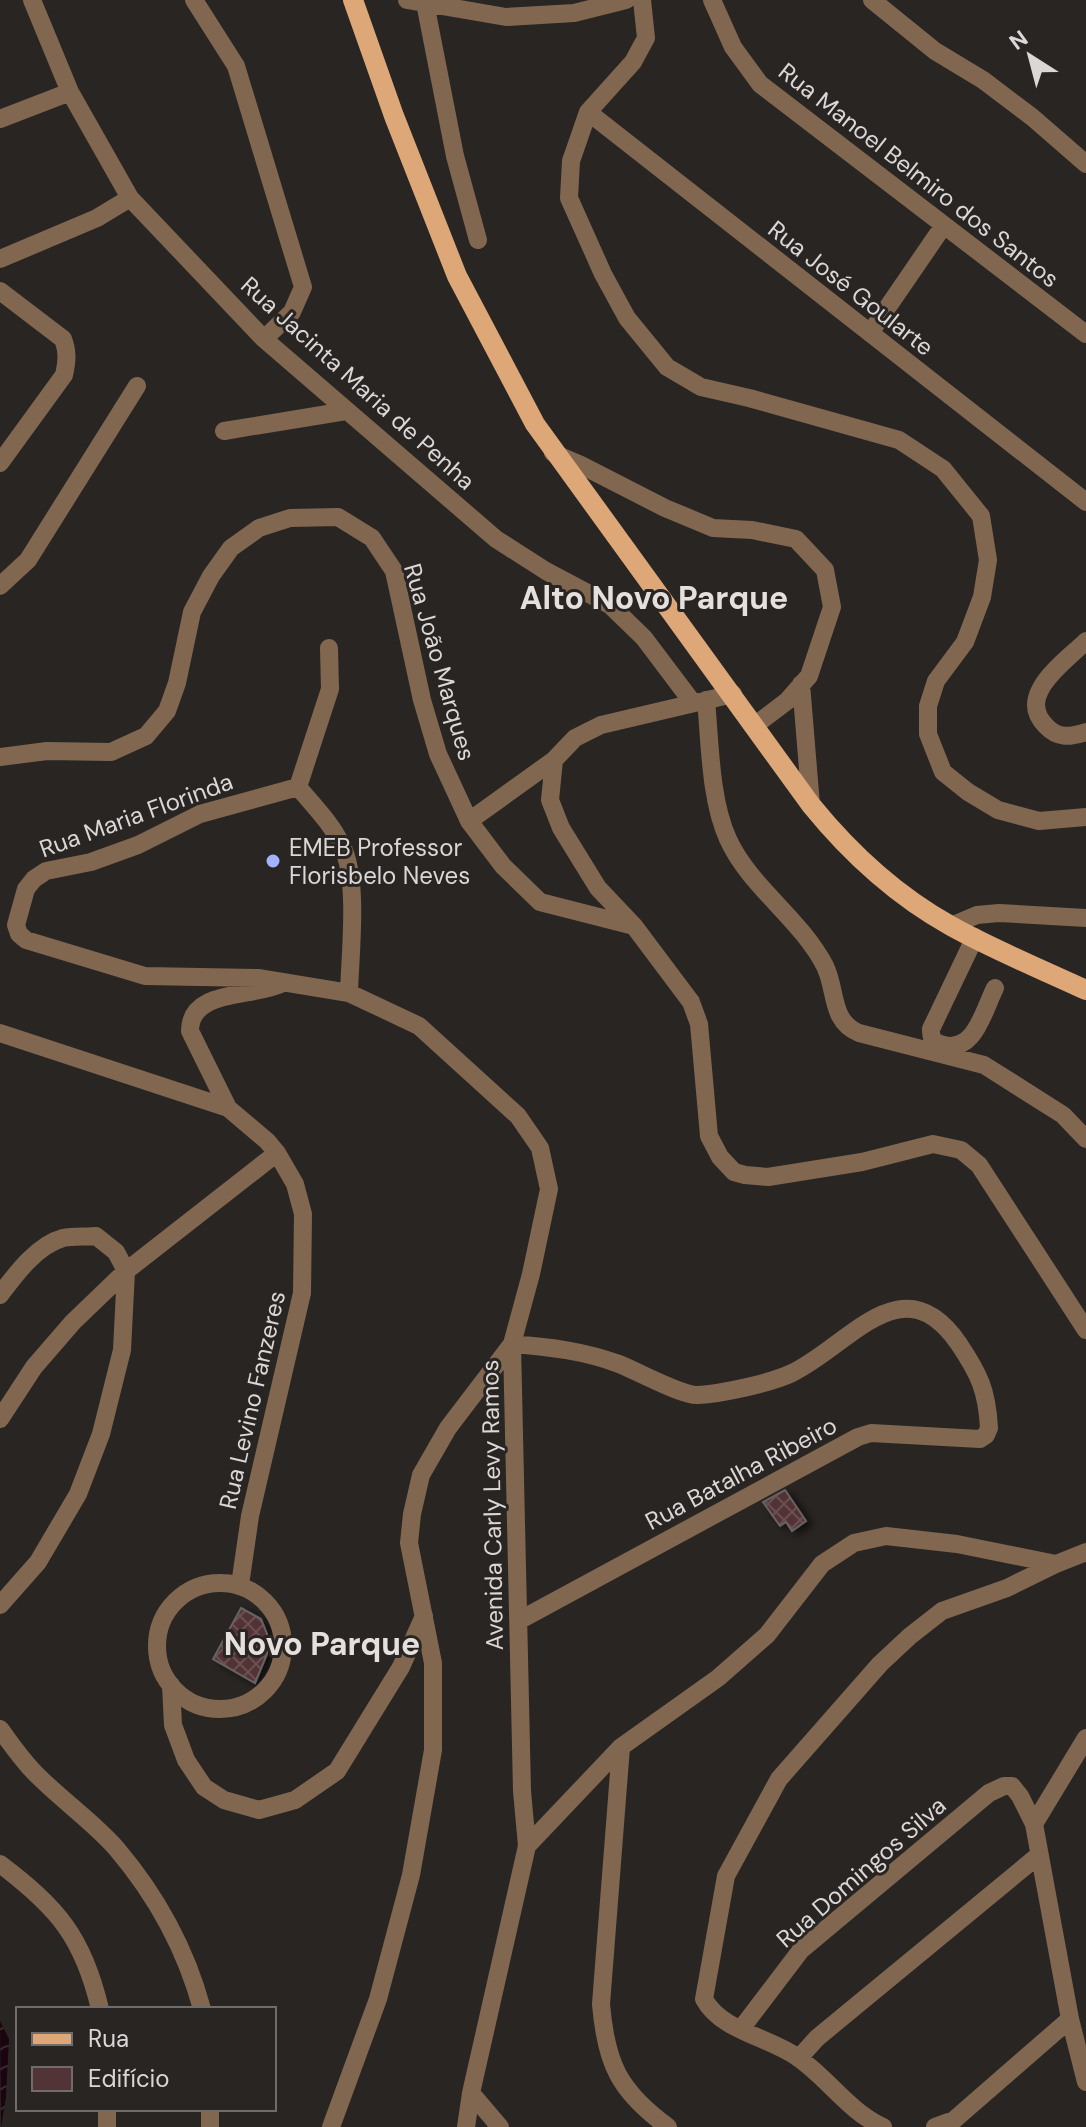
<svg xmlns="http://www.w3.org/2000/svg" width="1086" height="2127" font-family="'DM Sans',sans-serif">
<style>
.water{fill:url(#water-waves)}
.building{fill:url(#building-cross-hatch);stroke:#676262;stroke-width:2;filter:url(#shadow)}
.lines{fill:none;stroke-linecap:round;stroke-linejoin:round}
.minor{stroke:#816750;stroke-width:18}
.major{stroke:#dda778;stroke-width:20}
.poi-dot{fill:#a2b2fd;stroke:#292523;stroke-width:3}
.labels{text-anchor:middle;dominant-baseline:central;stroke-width:6;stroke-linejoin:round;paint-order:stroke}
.street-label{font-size:24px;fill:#dad7d6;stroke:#292523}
.poi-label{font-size:24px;fill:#dad7d6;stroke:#292523;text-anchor:start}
.district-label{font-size:32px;font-weight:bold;fill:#e5e0de;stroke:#292523}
</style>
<defs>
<pattern id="water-waves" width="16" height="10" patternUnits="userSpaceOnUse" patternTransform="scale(2)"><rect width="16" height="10" fill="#19040f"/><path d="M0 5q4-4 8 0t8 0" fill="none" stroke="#3a2831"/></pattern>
<pattern id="building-cross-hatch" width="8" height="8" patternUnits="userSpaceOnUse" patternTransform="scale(2)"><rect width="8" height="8" fill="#523336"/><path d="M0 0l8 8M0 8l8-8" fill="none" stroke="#6a5052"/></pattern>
<filter id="shadow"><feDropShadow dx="6" dy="3.5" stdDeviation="4" flood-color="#0009"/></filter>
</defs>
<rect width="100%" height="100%" fill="#292523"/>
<path class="water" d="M0 2021 9 2039 6 2097 1 2127Z"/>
<path class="building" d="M785 1490 806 1521 792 1531 786 1522 780 1526 763 1502Z
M241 1608 261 1619 267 1634V1654L255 1683 213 1659Z"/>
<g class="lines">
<path class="minor" d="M32 0 70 92 130 198 264 339 496 539 546 571 610 605 644 638 693 703
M194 0 236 66 303 287 292 312 264 339
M407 0 506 17 574 13 626 0
M642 0 646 38 633 62 588 112 571 161 569 198 603 274 627 318 667 367 701 387 749 398 899 440 943 469 981 516 988 560 982 597 965 642 936 681 928 706V734L943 772 968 792 998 810 1039 821 1086 817
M712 0 733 47 760 84 1086 334
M872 0 935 51 983 80 1032 117 1086 164
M425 3 455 156 478 240
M588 112 1086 502
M0 119 70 92
M0 259 97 218 130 198
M0 291 63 339C68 352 67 361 64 375L0 463
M870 333 944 225
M224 431 346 411
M553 453 581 465 665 508 713 528 752 530 796 539 825 570 832 607 809 676 787 701 754 726
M0 586 28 560 137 386
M1086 641C1065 662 1015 695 1046 726 1058 739 1070 737 1086 732
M801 684 811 805
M733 694 601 725 575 738 554 760 550 800 561 828 598 888 634 926 691 1002 699 1024 709 1136 720 1157 734 1172 745 1175 768 1177 862 1162 933 1144 961 1150 979 1165 1086 1330
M706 700C710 742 710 800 728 839 749 886 800 918 825 966 837 991 830 1021 859 1033L984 1065 1063 1115 1086 1139
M0 757 47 751 111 752 146 736 167 711 177 683 192 612 211 576 231 548 259 528 290 518 338 517 372 538 394 571 422 700 438 754 469 821 503 866 540 902 634 926
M298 787 200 814 138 845 91 862 46 871 34 879 26 889 16 925 19 934 26 940 145 976 258 978 349 993 419 1026 518 1116 540 1148 549 1189 531 1274 512 1344 522 1791 527 1846 471 2093 466 2127
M298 787C314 806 332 824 342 846 359 880 350 954 349 993
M298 787 330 689 329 648
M469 821 554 760
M951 926 977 915 999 913 1086 918
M975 937 931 1029C931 1038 932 1041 940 1044 974 1056 983 1012 995 988
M0 1033 228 1108 267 1141 277 1153 295 1184 303 1214 302 1293 250 1516 240 1585
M228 1108 190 1031C190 988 254 998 283 983
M0 1295C15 1275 37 1245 63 1238 73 1236 85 1237 96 1236L116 1252 126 1271
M0 1419 34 1367 73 1322 126 1271 277 1153
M157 1646a63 63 0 1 1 126 0a63 63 0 1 1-126 0Z
M0 1605 38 1562 78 1494 101 1434 122 1350 126 1271
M171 1685 173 1725 186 1760 204 1787 224 1800 259 1810 295 1800 337 1771 401 1667 424 1616
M0 1729C12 1745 24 1763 39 1777 63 1801 93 1822 116 1848 156 1895 186 1950 202 2009
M621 1747 601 2004C606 2064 619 2091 668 2127
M1034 1824 1086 1738
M527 1846 621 1747 718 1678 767 1635 822 1564 854 1543 886 1536 957 1544 1056 1564 1086 1552
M0 1864C58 1908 83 1937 100 2009
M741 2029 801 1950 989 1793 1004 1786H1012L1020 1796 1034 1824 1070 2019 1086 2082
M799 2058 817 2038 1039 1855
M471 2093 500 2127
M210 2109V2127
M107 2127V2109
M331 2127 378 1999 411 1875 433 1750V1663L409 1543 412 1514 421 1475 448 1428 512 1344C550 1347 584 1351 619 1364 637 1371 682 1396 698 1395 721 1394 771 1383 792 1373 850 1345 903 1262 959 1344 979 1374 987 1390 989 1428L986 1435 980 1439 871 1433 858 1437 520 1620
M883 2127C848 2111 828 2078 797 2057 769 2037 721 2031 704 1999L726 1876 779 1779 880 1664 910 1636 942 1611 1007 1588 1056 1564
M935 2127 954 2120 1070 2019"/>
<path class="major" d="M353 0 394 116 457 276 535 424 811 805C850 853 897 896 951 926 994 950 1041 969 1086 990"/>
</g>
<circle class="poi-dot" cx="273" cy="861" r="8"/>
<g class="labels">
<g class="street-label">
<text transform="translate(919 175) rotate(38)">Rua Manoel Belmiro dos Santos</text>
<text transform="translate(851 288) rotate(38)">Rua José Goularte</text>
<text transform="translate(358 383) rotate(42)">Rua Jacinta Maria de Penha</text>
<text transform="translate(440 662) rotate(74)">Rua João Marques</text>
<text transform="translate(136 815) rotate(-20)">Rua Maria Florinda</text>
<text transform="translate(252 1400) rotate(-77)">Rua Levino Fanzeres</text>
<text transform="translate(741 1473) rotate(-28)">Rua Batalha Ribeiro</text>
<text transform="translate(492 1505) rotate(-91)">Avenida Carly Levy Ramos</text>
<text transform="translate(861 1872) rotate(-41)">Rua Domingos Silva</text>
</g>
<g class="poi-label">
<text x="289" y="847">EMEB Professor<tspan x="289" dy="28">Florisbelo Neves</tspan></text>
</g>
<g class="district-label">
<text x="654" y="598">Alto Novo Parque</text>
<text x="322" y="1644">Novo Parque</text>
</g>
</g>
<rect x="16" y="2007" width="260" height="104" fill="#292523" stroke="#706c6b" stroke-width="2"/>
<rect x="32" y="2033" width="40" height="12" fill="#dda778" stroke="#706c6b" stroke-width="2"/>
<text x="88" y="2047" font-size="24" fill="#dad7d6">Rua</text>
<rect x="32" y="2067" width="40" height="24" fill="#523336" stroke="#706c6b" stroke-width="2"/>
<text x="88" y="2087" font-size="24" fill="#dad7d6">Edifício</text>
<g transform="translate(1030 56) rotate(324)" stroke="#292523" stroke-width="6" paint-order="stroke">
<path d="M0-6L14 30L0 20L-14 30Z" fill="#dad7d6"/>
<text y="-12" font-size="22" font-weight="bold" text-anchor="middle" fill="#dad7d6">N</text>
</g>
</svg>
